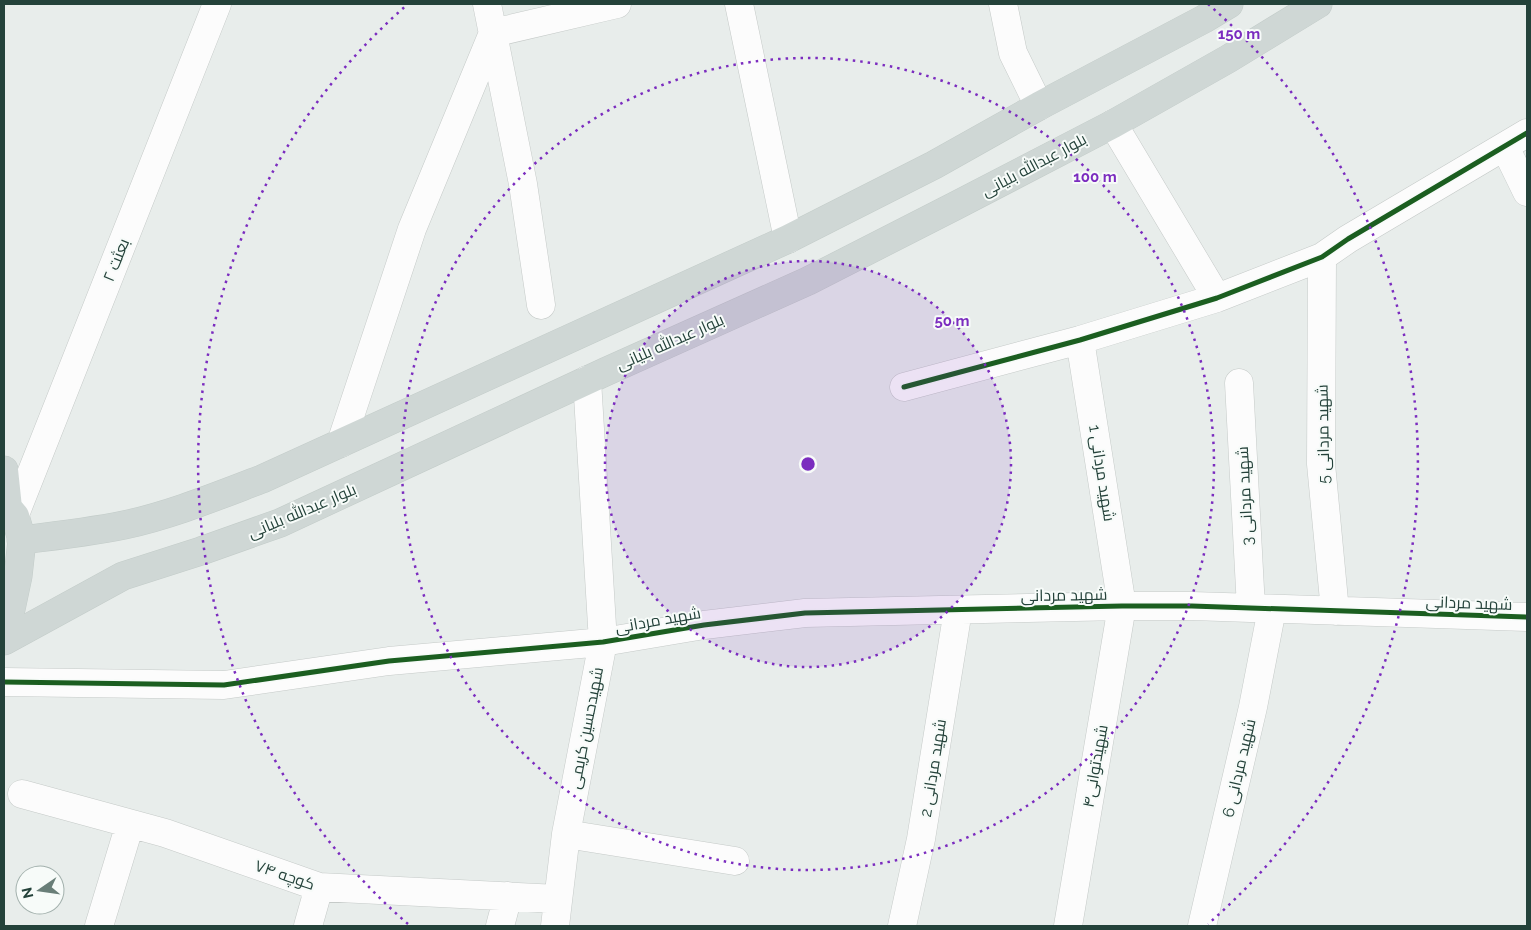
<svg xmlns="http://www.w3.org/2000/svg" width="1531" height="930" font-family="Raleway,Cairo,sans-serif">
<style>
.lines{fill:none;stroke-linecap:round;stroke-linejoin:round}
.minor-casing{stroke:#c5cac8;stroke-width:29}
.major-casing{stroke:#c3ccc9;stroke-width:29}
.minor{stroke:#fcfcfc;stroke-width:28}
.major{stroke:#cfd7d5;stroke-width:28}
.cycleway-casing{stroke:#f7fbf9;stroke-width:8}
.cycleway{stroke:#1b5e20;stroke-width:5}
.ring{fill:none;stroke:#7b2cbf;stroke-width:2.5;stroke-dasharray:2.5 5}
.labels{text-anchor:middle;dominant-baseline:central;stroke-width:4;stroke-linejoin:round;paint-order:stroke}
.street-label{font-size:16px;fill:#24423a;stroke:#f7fbf9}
.centre{fill:#7b2cbf;stroke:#f7fbf9;stroke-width:2.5}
.ring-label{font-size:15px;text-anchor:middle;font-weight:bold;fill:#7b2cbf;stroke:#f7fbf9;stroke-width:4;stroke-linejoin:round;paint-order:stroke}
</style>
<rect width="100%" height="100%" fill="#e8edeb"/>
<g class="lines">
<g class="minor-casing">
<path id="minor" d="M487 4 523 184 541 305
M739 4 788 239
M1003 4 1013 53 1039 106
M1113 124 1217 298
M1505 147 1527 192
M1322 257 1321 464 1335 611
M1239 383 1251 608
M904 387 1080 340 1217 298 1322 257 1348 239 1527 133
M341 443 412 229 493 33 617 4
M14 517 217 4
M4 682 224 685 389 661 603 642 704 625 805 613 1122 606H1192L1527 617
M22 794 165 833 319 887 558 899
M566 834 735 861
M99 926 130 824
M308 926 319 887
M500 926 508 896
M555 926 566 834 603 642 587 380
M902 926 921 839 958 610
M1068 926 1122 606 1080 340
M1202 926 1253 707 1272 609"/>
</g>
<g class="major-casing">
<path id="major" d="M4 470 8 508
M4 503 15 516 22 540 18 576 11 609 4 625
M21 540C55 536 90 532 124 525 171 515 217 496 262 479L788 239 934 165 1039 106 1204 19 1229 4
M4 641 123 576 201 551 280 523 605 372 808 281 955 206 1113 124 1228 59 1318 4"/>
</g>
<use href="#minor" class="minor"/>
<use href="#major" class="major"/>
<g class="cycleway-casing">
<path id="cycleway" d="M904 387 1080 340 1217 298 1322 257 1348 239 1527 133
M4 682 224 685 389 661 603 642 704 625 805 613 1122 606H1192L1527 617"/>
</g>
<use href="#cycleway" class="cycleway"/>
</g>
<circle cx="808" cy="464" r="203" fill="#7b2cbf" fill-opacity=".12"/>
<g class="ring">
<circle cx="808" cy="464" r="203"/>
<circle cx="808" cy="464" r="406"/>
<path d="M408 924A609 609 0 0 1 408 4M1208 4A609 609 0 0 1 1208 924"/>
</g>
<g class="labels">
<g class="street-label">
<text transform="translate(1034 165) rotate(-28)">بلوار عبدالله بلیانی</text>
<text transform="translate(116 260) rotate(-68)">بعثت ۲</text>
<text transform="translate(670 342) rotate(-24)">بلوار عبدالله بلیانی</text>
<text transform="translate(1323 434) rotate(-91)">شهید مردانی 5</text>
<text transform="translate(1102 473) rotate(81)">شهید مردانی 1</text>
<text transform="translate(1245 496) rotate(-93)">شهید مردانی 3</text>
<text transform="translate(302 511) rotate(-23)">بلوار عبدالله بلیانی</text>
<text transform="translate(1064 595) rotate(-1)">شهید مردانی</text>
<text transform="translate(1469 603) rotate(2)">شهید مردانی</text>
<text transform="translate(658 620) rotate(-10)">شهید مردانی</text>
<text transform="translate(586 728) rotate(-79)">شهیدحسین کریمی</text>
<text transform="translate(1095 766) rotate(-80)">شهیدتوانی۴</text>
<text transform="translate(933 768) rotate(-81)">شهید مردانی 2</text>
<text transform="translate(1239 768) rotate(-77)">شهید مردانی 6</text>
<text transform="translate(285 875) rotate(19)">کوچه ۷۴</text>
</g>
</g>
<circle cx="808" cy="464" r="8" class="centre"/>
<g class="ring-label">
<text x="1239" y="39">150 m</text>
<text x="1095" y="182">100 m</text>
<text x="952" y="326">50 m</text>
</g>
<rect width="1531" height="930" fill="none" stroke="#24423a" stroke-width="10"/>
<g transform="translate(40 890) rotate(257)"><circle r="24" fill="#f7fbf9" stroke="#a3b1ad"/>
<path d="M0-4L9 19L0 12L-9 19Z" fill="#697e78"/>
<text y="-8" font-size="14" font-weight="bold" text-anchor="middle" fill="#24423a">N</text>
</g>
</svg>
